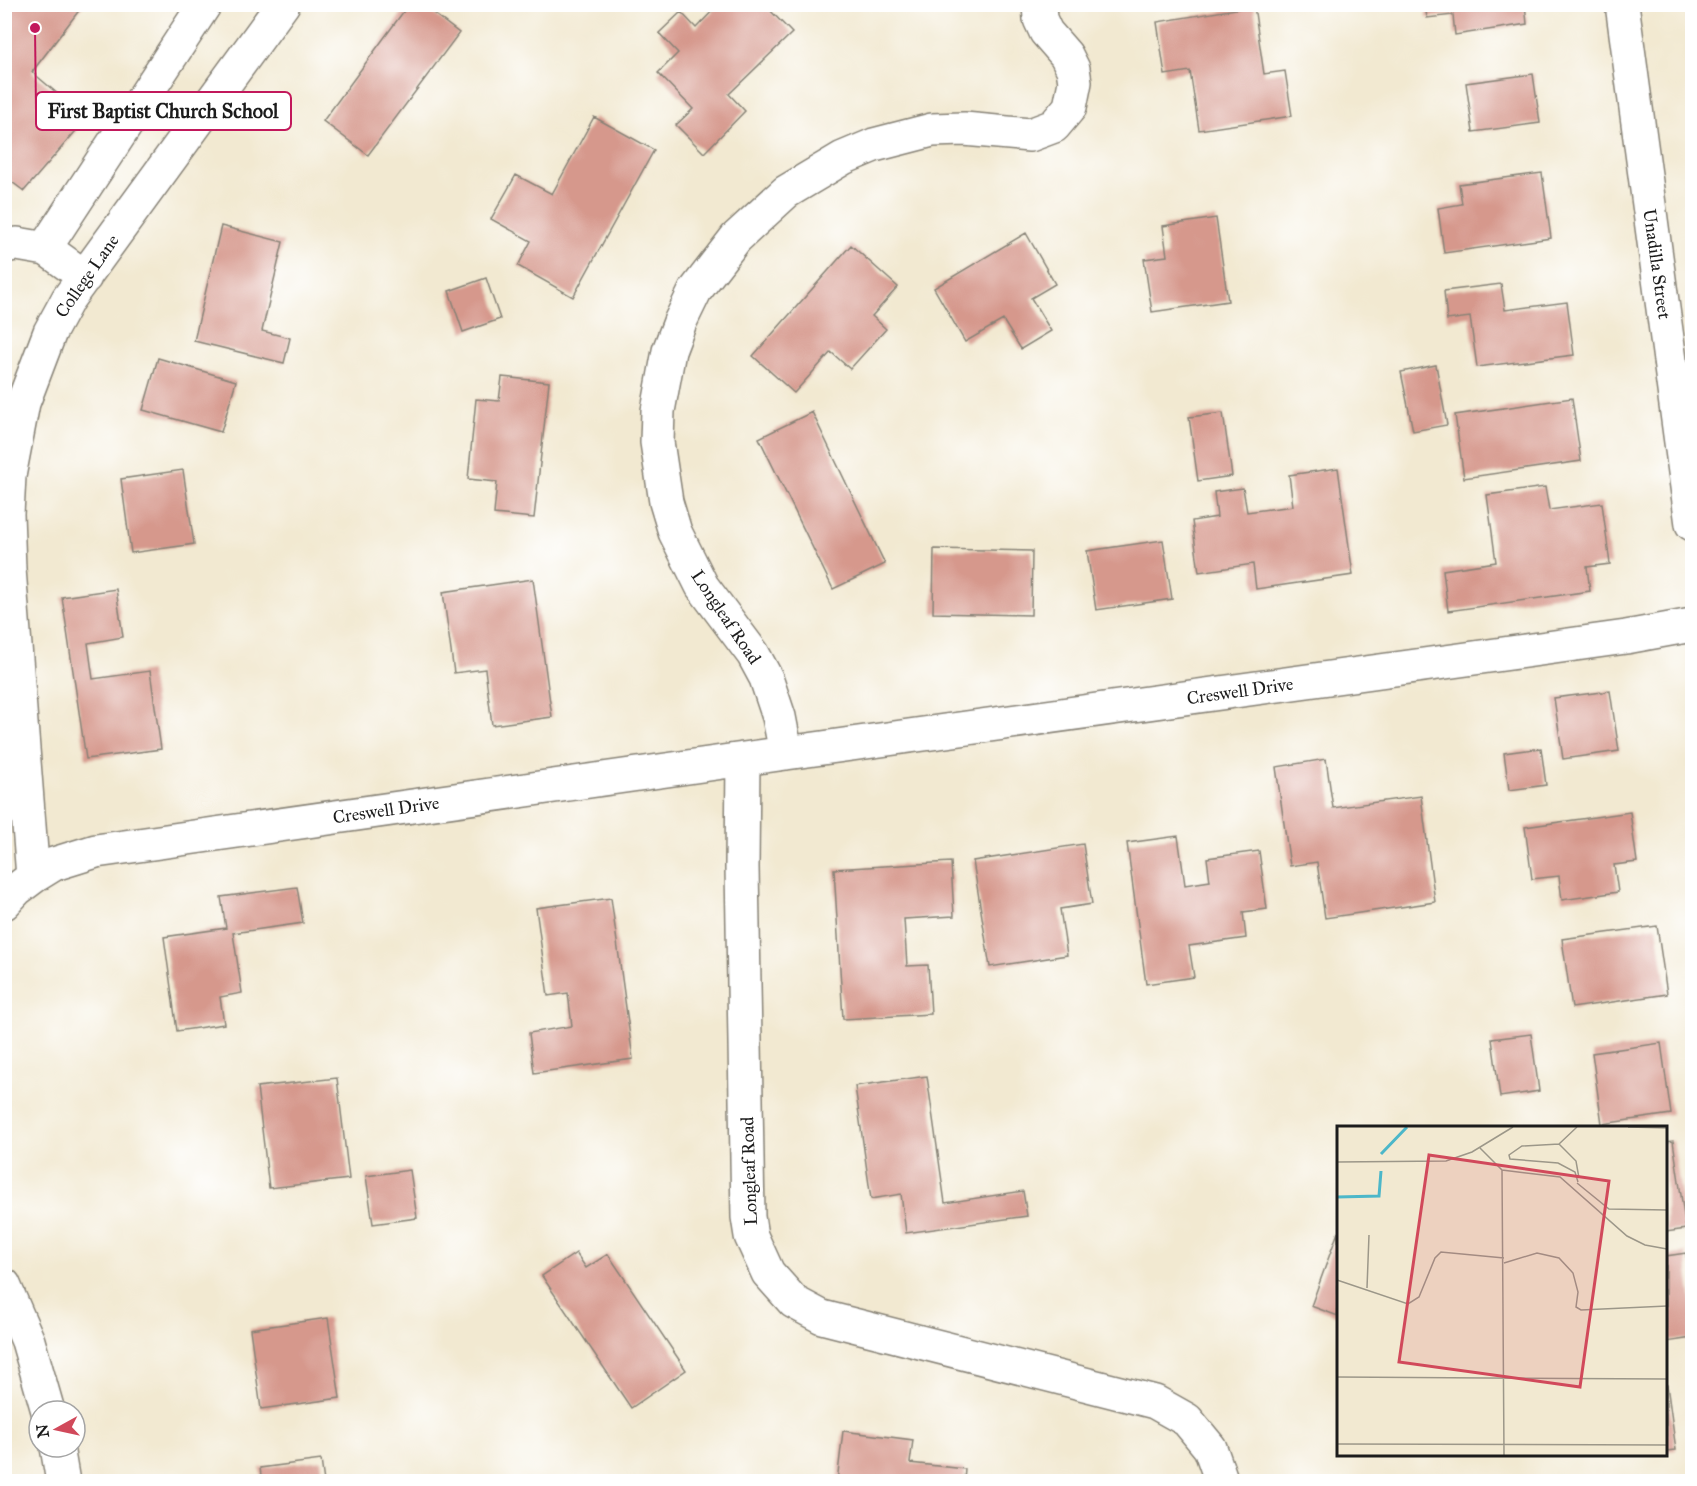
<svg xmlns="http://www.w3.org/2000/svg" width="1697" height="1486" font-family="'IM FELL Great Primer',serif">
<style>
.building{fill:#d6988c}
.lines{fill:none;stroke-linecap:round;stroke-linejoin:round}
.minor-casing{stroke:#878276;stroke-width:36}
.minor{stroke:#fff;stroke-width:33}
.labels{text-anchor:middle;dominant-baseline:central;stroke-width:5;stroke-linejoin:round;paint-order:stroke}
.street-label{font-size:18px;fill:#1c1c1c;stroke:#fff}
.inset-river{fill:none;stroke:#4cb7c9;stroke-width:3}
.inset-road{fill:none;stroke:#9c9789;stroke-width:1.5}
.view{fill:#d1495b;fill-opacity:0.15;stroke:#d1495b;stroke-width:3}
.inset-edge{fill:none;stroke:#1c1c1c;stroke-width:3}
.leader{fill:none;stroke:#c2185b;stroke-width:2}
.callout-dot{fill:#c2185b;stroke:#fff;stroke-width:2}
.callout{fill:#fff;stroke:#c2185b;stroke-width:2}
.callout-label{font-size:20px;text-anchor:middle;font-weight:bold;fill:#1c1c1c}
</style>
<rect width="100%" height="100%" fill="#fff"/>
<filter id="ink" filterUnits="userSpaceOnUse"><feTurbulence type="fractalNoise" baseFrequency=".0167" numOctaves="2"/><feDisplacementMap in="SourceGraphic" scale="12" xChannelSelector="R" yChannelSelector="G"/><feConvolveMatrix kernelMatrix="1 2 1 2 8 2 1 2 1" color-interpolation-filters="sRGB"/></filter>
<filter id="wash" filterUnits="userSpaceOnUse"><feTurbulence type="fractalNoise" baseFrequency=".008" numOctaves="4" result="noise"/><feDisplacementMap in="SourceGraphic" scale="24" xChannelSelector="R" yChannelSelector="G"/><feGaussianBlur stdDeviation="1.35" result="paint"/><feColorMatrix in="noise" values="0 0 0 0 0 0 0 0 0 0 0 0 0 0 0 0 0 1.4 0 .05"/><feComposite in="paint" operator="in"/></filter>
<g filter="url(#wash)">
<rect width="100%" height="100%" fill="#f2e9d1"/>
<g id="blocks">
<path class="building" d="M4 4H84L32 72 79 112 75 118 81 125 24 191 4 176Z
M409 4H421L459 33 368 155 323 121Z
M719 4H764L792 33 729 94 745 111 704 153 676 125 693 109 658 73 678 53 659 33 681 12 696 28Z
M1425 4H1525L1527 24 1455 35 1453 15 1427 18Z
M1254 6 1264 74 1285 71 1292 116 1199 130 1190 71 1165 75 1157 22Z
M1533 74 1540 123 1473 132 1466 83Z
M594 117 654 150 573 297 518 266 531 241 491 219 516 175 552 194Z
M1542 173 1551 238 1444 253 1438 208 1462 204 1459 184Z
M1216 218 1228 301 1152 312 1144 259 1167 256 1163 226Z
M221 226 283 242 262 331 290 338 284 363 194 341Z
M1026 233 1055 284 1031 298 1051 331 1021 349 1003 320 965 342 934 288Z
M851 245 898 287 872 316 886 329 850 369 831 352 794 393 753 356Z
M486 278 500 319 463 332 449 291Z
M1501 284 1505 310 1567 302 1574 355 1477 367 1470 317 1447 320 1444 291Z
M158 358 236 381 221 432 143 410Z
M1436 365 1447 425 1413 431 1401 372Z
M502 377 549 382 534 518 494 514 497 482 468 479 476 399 499 401Z
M1572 398 1581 461 1464 478 1455 415Z
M812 412 885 564 833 589 759 438Z
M1223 413 1232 476 1198 481 1189 417Z
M1338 468 1353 575 1256 589 1253 564 1199 572 1192 521 1217 517 1214 492 1243 488 1247 512 1293 506 1289 475Z
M183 470 194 544 131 553 121 479Z
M1545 487 1549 510 1602 503 1610 564 1587 567 1590 591 1448 611 1443 570 1496 562 1487 495Z
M1163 540 1172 599 1096 610 1087 551Z
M934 549 1032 551 1031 615 933 613Z
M533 579 552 717 492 725 485 669 454 673 443 592Z
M116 589 123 637 88 643 93 679 150 671 161 749 86 759 62 597Z
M1610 691 1619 751 1563 759 1554 698Z
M1541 748 1546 785 1509 790 1504 753Z
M1326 759 1333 808 1421 796 1435 902 1325 918 1317 862 1290 866 1276 767Z
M1630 812 1637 862 1614 865 1618 892 1562 900 1559 876 1532 879 1525 827Z
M1178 836 1185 885 1210 881 1207 858 1259 851 1267 909 1243 912 1246 938 1189 946 1194 977 1146 984 1127 843Z
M1083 844 1092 904 1060 909 1067 955 990 967 973 861Z
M951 862 954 916 904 919 907 966 928 965 931 1014 843 1019 834 869Z
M297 887 303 923 233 933 242 993 220 997 224 1024 177 1031 164 937 226 928 221 897Z
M611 898 633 1059 534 1073 529 1033 572 1026 568 993 548 996 536 908Z
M1657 926 1667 994 1572 1008 1562 939Z
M1531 1034 1539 1091 1500 1097 1492 1039Z
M1661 1043 1671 1114 1602 1124 1592 1053Z
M927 1076 945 1203 1023 1191 1027 1216 906 1233 901 1194 871 1199 855 1086Z
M337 1078 349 1179 269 1188 257 1087Z
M1673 1141 1686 1229 1666 1232V1142Z
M410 1170 417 1218 373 1224 366 1176Z
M1338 1232V1316L1311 1306Z
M576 1253 586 1268 608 1254 686 1370 631 1408 542 1276Z
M1686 1253 1692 1302V1338L1666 1342V1256Z
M328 1318 340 1398 261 1409 250 1329Z
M1666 1385H1667L1676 1450 1666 1451Z
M843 1431 913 1440 910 1463 965 1469 964 1482H837Z
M321 1460 324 1482H262L260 1468Z
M1473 1477 1474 1482H1449V1480Z"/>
</g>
</g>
<g filter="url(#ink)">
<use href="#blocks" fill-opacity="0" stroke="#878276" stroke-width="1.5"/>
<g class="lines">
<g class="minor-casing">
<path id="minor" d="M1622 4 1692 524
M4 246 17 244 46 249
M85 277 45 248 205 4
M786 753 779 717 766 678 753 654 702 586 675 532 666 502 657 442 658 411 669 351 680 322 695 291 736 238 786 192 843 158 874 145 932 130 964 129 1030 135 1054 126 1070 107 1075 82 1073 69 1066 55 1046 32 1040 19 1039 4
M743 759 742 867 748 1217 751 1236 768 1273 794 1302 822 1317 1155 1402 1187 1420 1210 1448 1222 1482
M33 877 54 864 96 851 786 753 1626 637 1692 625
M4 903 17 889 33 877 9 569 7 514 9 476 23 403 50 332 68 299 283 4
M4 1285 28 1341 48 1411
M57 1447 63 1482"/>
</g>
<use href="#minor" class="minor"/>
</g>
</g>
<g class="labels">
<g class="street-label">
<text transform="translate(1657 264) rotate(82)">Unadilla Street</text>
<text transform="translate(87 276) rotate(-55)">College Lane</text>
<text transform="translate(726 617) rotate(56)">Longleaf Road</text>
<text transform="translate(1240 691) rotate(-8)">Creswell Drive</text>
<text transform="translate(386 810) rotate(-8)">Creswell Drive</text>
<text transform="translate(749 1171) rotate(-92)">Longleaf Road</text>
</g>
</g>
<g transform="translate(1337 1126)">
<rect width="330" height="330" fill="#f2e9d1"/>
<path class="inset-river" d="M44 28 70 1M0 71 42 70 44 45"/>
<path class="inset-road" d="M291 1 330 2M222 18 240 1M143 22 165 44 223 51 290 110 308 119 330 123M0 36 109 35 135 26 176 1M165 44 167 329M241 56 238 46 221 37 173 33 172 29 185 20 222 18 239 35 242 52M240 57 272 83 330 84M167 137 200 127 222 132 236 147 241 166 239 181 244 184 330 180M0 154 71 178 82 171 98 132 104 126 167 132M30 162 32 109M0 251 330 253M0 318 330 319"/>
<path class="view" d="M92 29 272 55 243 261 62 236Z"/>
<rect width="330" height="330" class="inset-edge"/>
</g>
<path class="leader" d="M35 28L36 111"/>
<circle class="callout-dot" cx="35" cy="28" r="6"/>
<rect class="callout" x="36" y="92" width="255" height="38" rx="6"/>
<g class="callout-label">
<text x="163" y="118">First Baptist Church School</text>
</g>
<rect width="1697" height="1486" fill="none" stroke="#fff" stroke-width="24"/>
<g transform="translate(57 1429) rotate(262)"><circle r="28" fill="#ffffff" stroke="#a4a4a4" stroke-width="1.5"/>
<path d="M0-4.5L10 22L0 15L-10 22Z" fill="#d1495b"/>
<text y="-9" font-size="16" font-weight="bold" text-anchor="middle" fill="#1c1c1c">N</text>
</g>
</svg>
